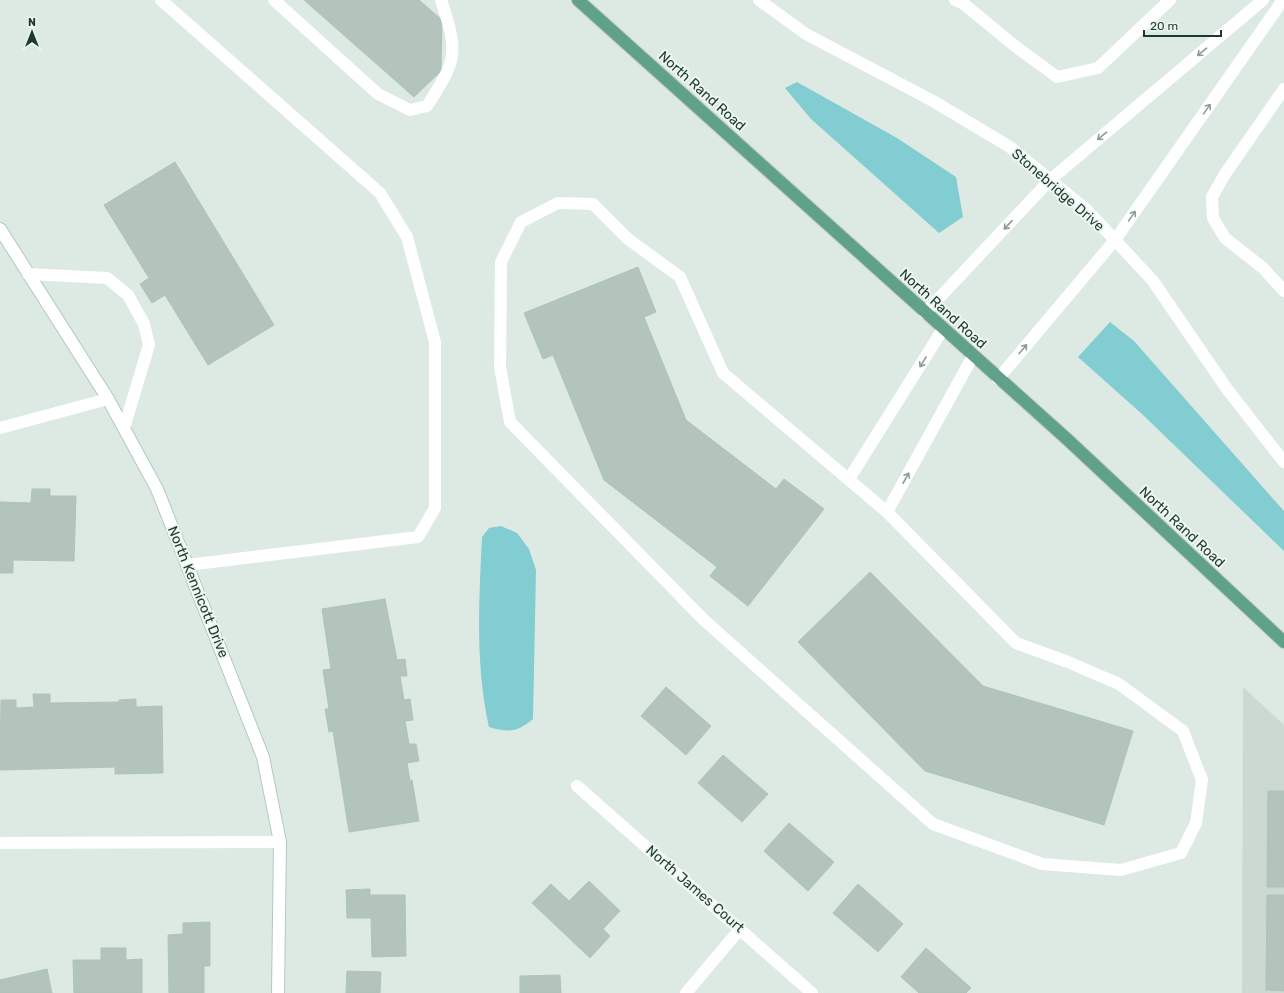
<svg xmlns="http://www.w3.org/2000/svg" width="1284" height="993" font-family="Rubik,sans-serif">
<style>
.built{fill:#cbd9d1}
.water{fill:#82cdd1}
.building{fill:#b2c4bb;stroke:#afc3b9}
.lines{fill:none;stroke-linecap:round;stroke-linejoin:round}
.secondary-casing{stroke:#b0cabe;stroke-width:14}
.primary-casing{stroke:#bcc4c1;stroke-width:14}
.lane{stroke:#fff;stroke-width:12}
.street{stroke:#fff;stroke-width:12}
.secondary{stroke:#fff;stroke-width:12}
.primary{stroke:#60a18a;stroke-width:12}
.oneway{stroke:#8e9c97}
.labels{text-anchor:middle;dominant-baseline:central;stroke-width:4;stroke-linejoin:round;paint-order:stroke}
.street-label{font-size:14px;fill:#1e392f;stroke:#edf6f1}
</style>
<rect width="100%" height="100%" fill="#ddeae3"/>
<path class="built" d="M1243 687 1284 725V993H1242Z"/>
<path class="water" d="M797 82 897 138 956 177 963 217 939 233 811 119 785 88Z
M1110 322 1134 341 1284 511V551L1143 415 1078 357Z
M501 526 517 533 529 549 536 570 533 719C518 732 508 733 489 727 475 665 479 600 482 537L489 528Z"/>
<path class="building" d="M304 0H419L442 20 441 71 414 97Z
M175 162 274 325 208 365 165 295 152 303 140 284 149 278 104 205Z
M638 267 656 312 644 317 686 420 776 489 784 479 824 509 748 606 710 576 717 567 604 480 553 355 543 359 524 313Z
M32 489H50V496H76L74 561 13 560V573H0V502L31 503Z
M870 572 983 686 1133 731 1104 825 925 771 798 642Z
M385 599 397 660 405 659 407 676H400L404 700 410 699 413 720 405 721 409 744H416L419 761 407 763 410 781 412 780 419 821 349 832 333 731 329 732 325 709H329L323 670 331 669 322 609Z
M666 687 711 726 686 755 641 716Z
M33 694H50V703L119 702V700L136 699V707L162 706 163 773 115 774V767L0 770 1 700H16V708L34 707Z
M723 755 768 794 742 822 698 783Z
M1268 791H1284V887H1267Z
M789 823 834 862 808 891 764 851Z
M589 881 620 911 603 929 610 936 590 958 532 903 551 884 569 901Z
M858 884 903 924 878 952 833 913Z
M370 889V895H405L406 956 372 957 371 918H347L346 890Z
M1267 895H1284V991L1266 990Z
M210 922V966H204V993H169L168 935 183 934V923Z
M101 948H126V960L142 959V993H74L73 960H101Z
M926 948 971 988 966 993H919L901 977Z
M47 969 52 993H0V980Z
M347 971 381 972 380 993H346Z
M560 975 561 993H520V976Z"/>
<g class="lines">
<g class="secondary-casing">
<path id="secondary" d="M0 229 108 399 157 489 263 757 280 842 278 993"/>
</g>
<g class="primary-casing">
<path id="primary" d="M578 0 1068 440 1284 642"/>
</g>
<path class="lane" d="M161 0 380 193 407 237 435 342V508L418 537 187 565
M274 0 378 94 410 110 427 106C457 59 459 54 441 0
M955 0 964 4 1015 46 1057 77 1098 68 1170 0
M1284 89 1225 174 1212 197 1213 218 1225 238 1263 268 1284 291
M558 203 593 204 628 239 680 277 723 373 887 512 1016 643 1068 662 1119 684 1183 731 1202 780 1196 823 1181 853 1121 870 1042 864 933 824 704 620 510 422 500 367 501 262 521 222Z
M28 274 107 278 128 295 144 324 149 345 124 428
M0 428 108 399
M849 479 943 329
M887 512 973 356
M0 843 280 842"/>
<path class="street" d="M759 0 806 34 933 101 1010 147 1088 211 1153 281 1227 389 1284 462
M925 313 1050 180 1263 0
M998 379 1115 240 1283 0
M577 786 812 993
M686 993 740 929"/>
<use href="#secondary" class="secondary"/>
<use href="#primary" class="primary"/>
</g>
<defs><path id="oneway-shaft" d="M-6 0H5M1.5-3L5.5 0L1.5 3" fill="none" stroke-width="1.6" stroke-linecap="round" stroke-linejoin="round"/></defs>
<g class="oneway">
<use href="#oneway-shaft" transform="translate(1202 52) rotate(140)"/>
<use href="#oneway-shaft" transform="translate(1207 109) rotate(-55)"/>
<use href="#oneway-shaft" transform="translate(1102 136) rotate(140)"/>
<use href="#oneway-shaft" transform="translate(1132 216) rotate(-55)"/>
<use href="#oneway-shaft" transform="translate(1008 225) rotate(133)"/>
<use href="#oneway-shaft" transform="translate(1023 349) rotate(-50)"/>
<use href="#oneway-shaft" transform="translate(923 362) rotate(122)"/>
<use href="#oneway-shaft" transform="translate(906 478) rotate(-61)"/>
</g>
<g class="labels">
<g class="street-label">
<text transform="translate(702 91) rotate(42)">North Rand Road</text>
<text transform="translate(1058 190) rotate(41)">Stonebridge Drive</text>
<text transform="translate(943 309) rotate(42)">North Rand Road</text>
<text transform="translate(1182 527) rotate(43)">North Rand Road</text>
<text transform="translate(198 592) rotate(68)">North Kennicott Drive</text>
<text transform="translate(695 889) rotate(41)">North James Court</text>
</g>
</g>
<g transform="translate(32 32)" stroke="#edf6f1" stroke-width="3" paint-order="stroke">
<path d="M0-3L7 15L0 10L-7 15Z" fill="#1e392f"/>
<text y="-6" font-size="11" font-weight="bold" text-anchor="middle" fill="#1e392f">N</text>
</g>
<path d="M1144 30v6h77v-6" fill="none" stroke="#1e392f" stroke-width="2"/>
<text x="1150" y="30" font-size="12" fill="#1e392f" stroke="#edf6f1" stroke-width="3" paint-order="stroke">20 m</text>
</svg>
